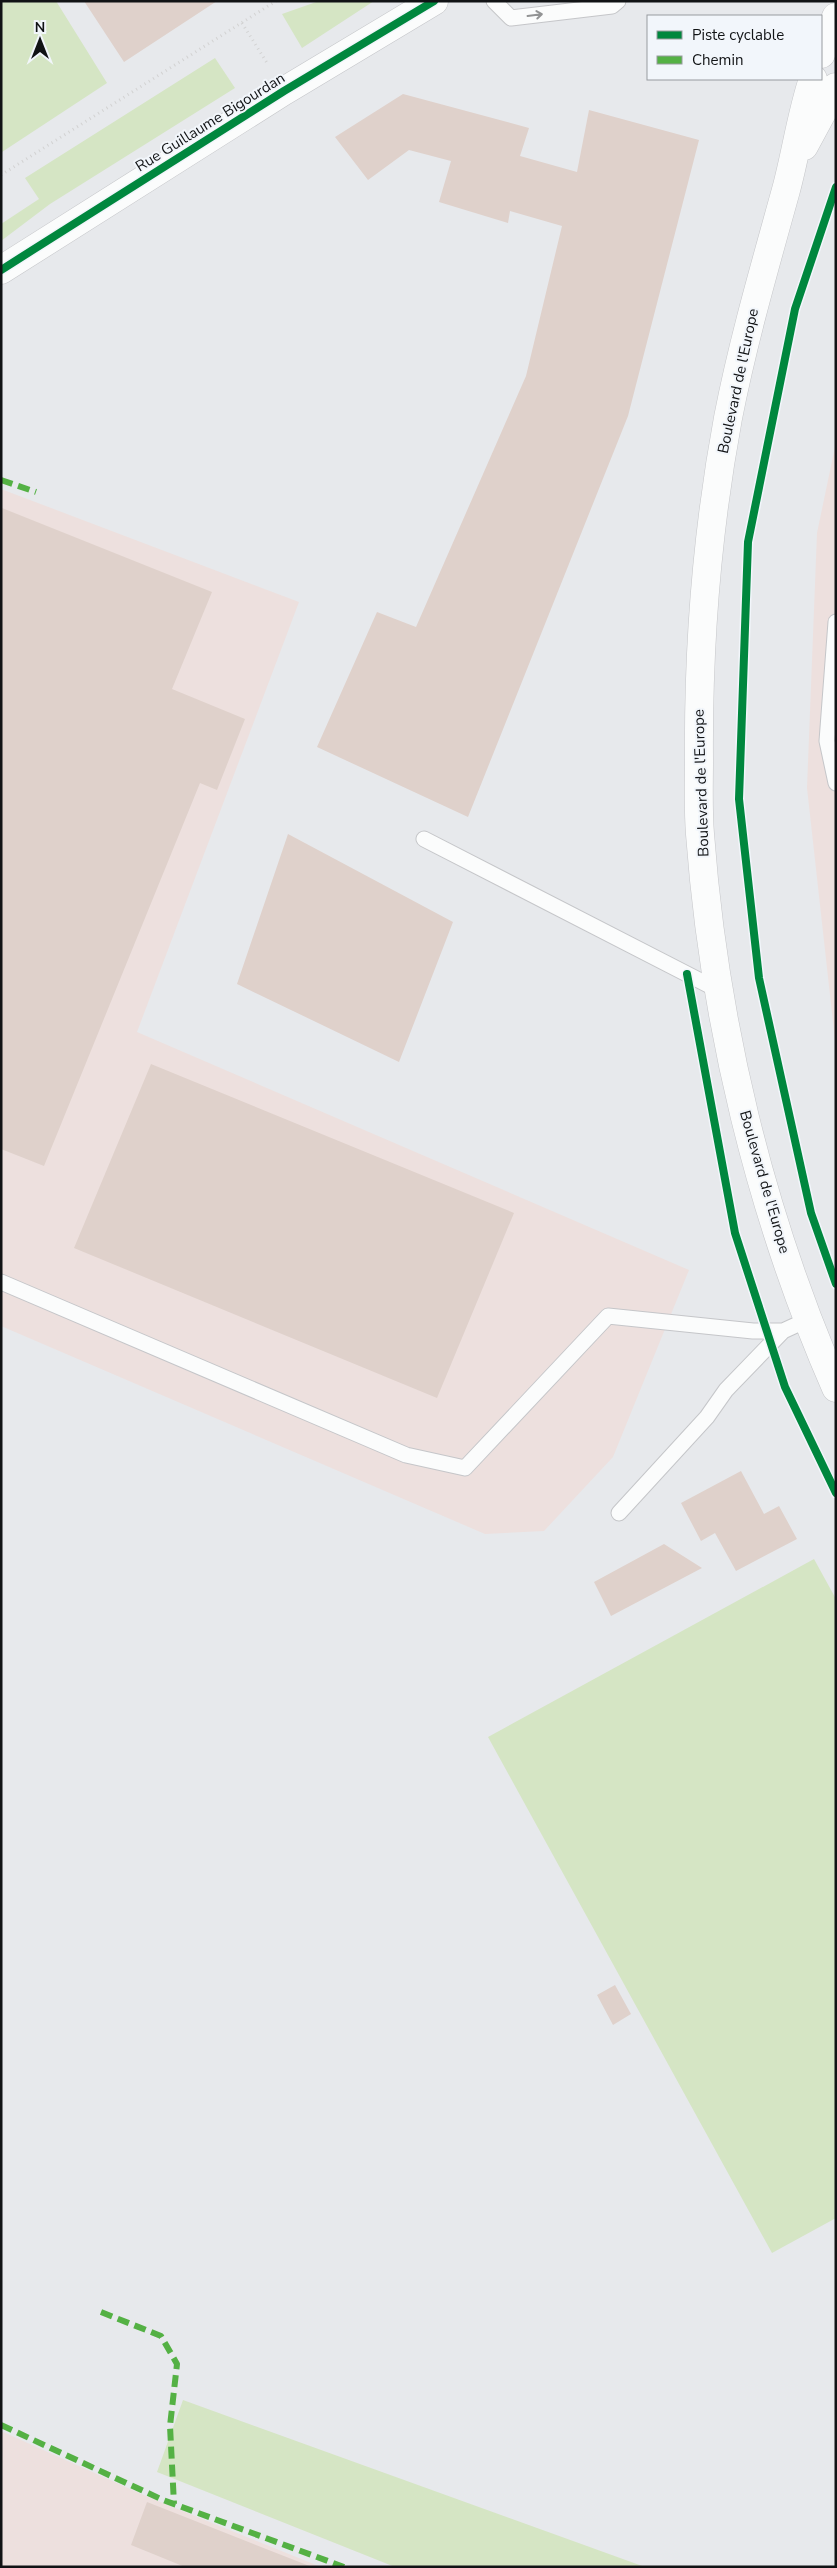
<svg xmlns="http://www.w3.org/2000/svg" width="837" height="2568" font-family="'Nunito Sans',sans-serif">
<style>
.industrial{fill:#ede0de}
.green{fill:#d5e5c4}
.building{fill:#dfd1cb}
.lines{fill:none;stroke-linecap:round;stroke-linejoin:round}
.service-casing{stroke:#c5c6c9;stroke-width:17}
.tertiary-casing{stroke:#c5c6c9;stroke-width:29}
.secondary-casing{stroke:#c5c6c9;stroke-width:29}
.path{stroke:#d2d2d2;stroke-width:3;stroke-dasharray:1 4;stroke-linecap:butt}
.service{stroke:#fbfcfc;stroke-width:15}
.tertiary{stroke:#fbfcfc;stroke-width:28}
.secondary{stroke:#fbfcfc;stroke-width:28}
.quiet{stroke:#54b144;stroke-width:6;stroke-dasharray:12 6;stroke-linecap:butt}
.cycleway-casing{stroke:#f2f6fb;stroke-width:11}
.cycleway{stroke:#00873e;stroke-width:8}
.oneway{stroke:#929394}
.labels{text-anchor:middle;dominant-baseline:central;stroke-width:4;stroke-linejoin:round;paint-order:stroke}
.street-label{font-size:15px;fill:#111315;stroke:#f2f6fb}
</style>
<rect width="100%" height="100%" fill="#e7e9ec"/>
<path class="industrial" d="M836 442V1049L807 788 817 533Z
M1 489 299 602 137 1032 689 1270 613 1457 544 1531 485 1534 1 1326Z
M1 2431 148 2497 321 2567H1Z"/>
<path class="green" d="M1 1H56L107 83 2 152Z
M319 1H374L302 48 282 14Z
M215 58 235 88 50 204 1 241V224L39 199 25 178Z
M814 1559 836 1599V2218L772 2253 488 1737Z
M183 2400 645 2567H395L157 2472Z"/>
<path class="building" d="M84 1H217L124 62Z
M403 94 529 128 520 156 577 172 589 110 699 140 628 416 468 817 317 747 377 612 416 627 526 376 562 226 510 211 508 223 439 202 451 161 409 150 368 180 335 137Z
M2 508 212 592 172 689 245 719 217 790 200 783 44 1166 1 1149Z
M288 834 453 922 399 1062 237 984Z
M151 1064 514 1213 437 1398 74 1248Z
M741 1471 764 1514 779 1506 797 1539 736 1571 715 1533 701 1541 681 1503Z
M664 1544 702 1568 611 1616 594 1582Z
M615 1985 631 2014 613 2025 597 1995Z
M147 2502 312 2567H185L131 2545Z"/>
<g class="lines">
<g class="service-casing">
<path id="service" d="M494 1 511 18 612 6 618 1
M836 622 827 741 836 783
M424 839 720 991
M1 1282 406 1455 465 1468 608 1316 753 1331H783L807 1320
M619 1513 707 1417 726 1390 783 1331"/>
</g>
<g class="tertiary-casing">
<path id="tertiary" d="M1 270 284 91 434 1"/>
</g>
<g class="secondary-casing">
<path id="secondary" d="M821 54 836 17
M813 79C801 115 796 153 786 190 765 266 743 341 728 418 707 531 698 645 699 760 699 785 698 810 700 834 714 1023 760 1214 836 1388
M804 146 836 87"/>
</g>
<path class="path" d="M242 23 267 63
M1 175 276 1"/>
<use href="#service" class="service"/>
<use href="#tertiary" class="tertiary"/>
<use href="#secondary" class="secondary"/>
<path class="quiet" d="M1 480 36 492
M101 2312 161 2336 177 2364 170 2426 174 2504
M1 2425 163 2500 344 2567"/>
<g class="cycleway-casing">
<path id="cycleway" d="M836 187 795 309 748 542 739 799 759 978 811 1213 836 1284
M1 270 284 91 434 1
M687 974 735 1233 785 1387 836 1493"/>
</g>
<use href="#cycleway" class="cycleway"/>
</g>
<defs><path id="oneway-shaft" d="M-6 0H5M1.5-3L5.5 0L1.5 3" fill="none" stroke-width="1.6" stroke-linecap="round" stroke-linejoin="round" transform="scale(1.25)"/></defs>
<use class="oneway" href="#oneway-shaft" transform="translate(535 15) rotate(-7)"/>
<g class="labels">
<g class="street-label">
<text transform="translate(210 122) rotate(-32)">Rue Guillaume Bigourdan</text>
<text transform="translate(738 381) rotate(-78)">Boulevard de l'Europe</text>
<text transform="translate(701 783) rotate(-92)">Boulevard de l'Europe</text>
<text transform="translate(765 1182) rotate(74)">Boulevard de l'Europe</text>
</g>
</g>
<rect width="837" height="2568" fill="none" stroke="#111315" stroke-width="5"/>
<rect x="647" y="15" width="175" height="65" fill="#f2f6fb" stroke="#989b9f"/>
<rect x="657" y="31" width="25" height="8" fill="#00873e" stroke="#989b9f"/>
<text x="692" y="40" font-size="15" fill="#111315">Piste cyclable</text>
<rect x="657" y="56" width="25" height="8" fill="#54b144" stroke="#989b9f"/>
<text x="692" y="65" font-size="15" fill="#111315">Chemin</text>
<g transform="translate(40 40)" stroke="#f2f6fb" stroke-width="4" paint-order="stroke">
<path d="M0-4L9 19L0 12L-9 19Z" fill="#111315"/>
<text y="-8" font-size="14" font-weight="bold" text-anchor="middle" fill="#111315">N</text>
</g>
</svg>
